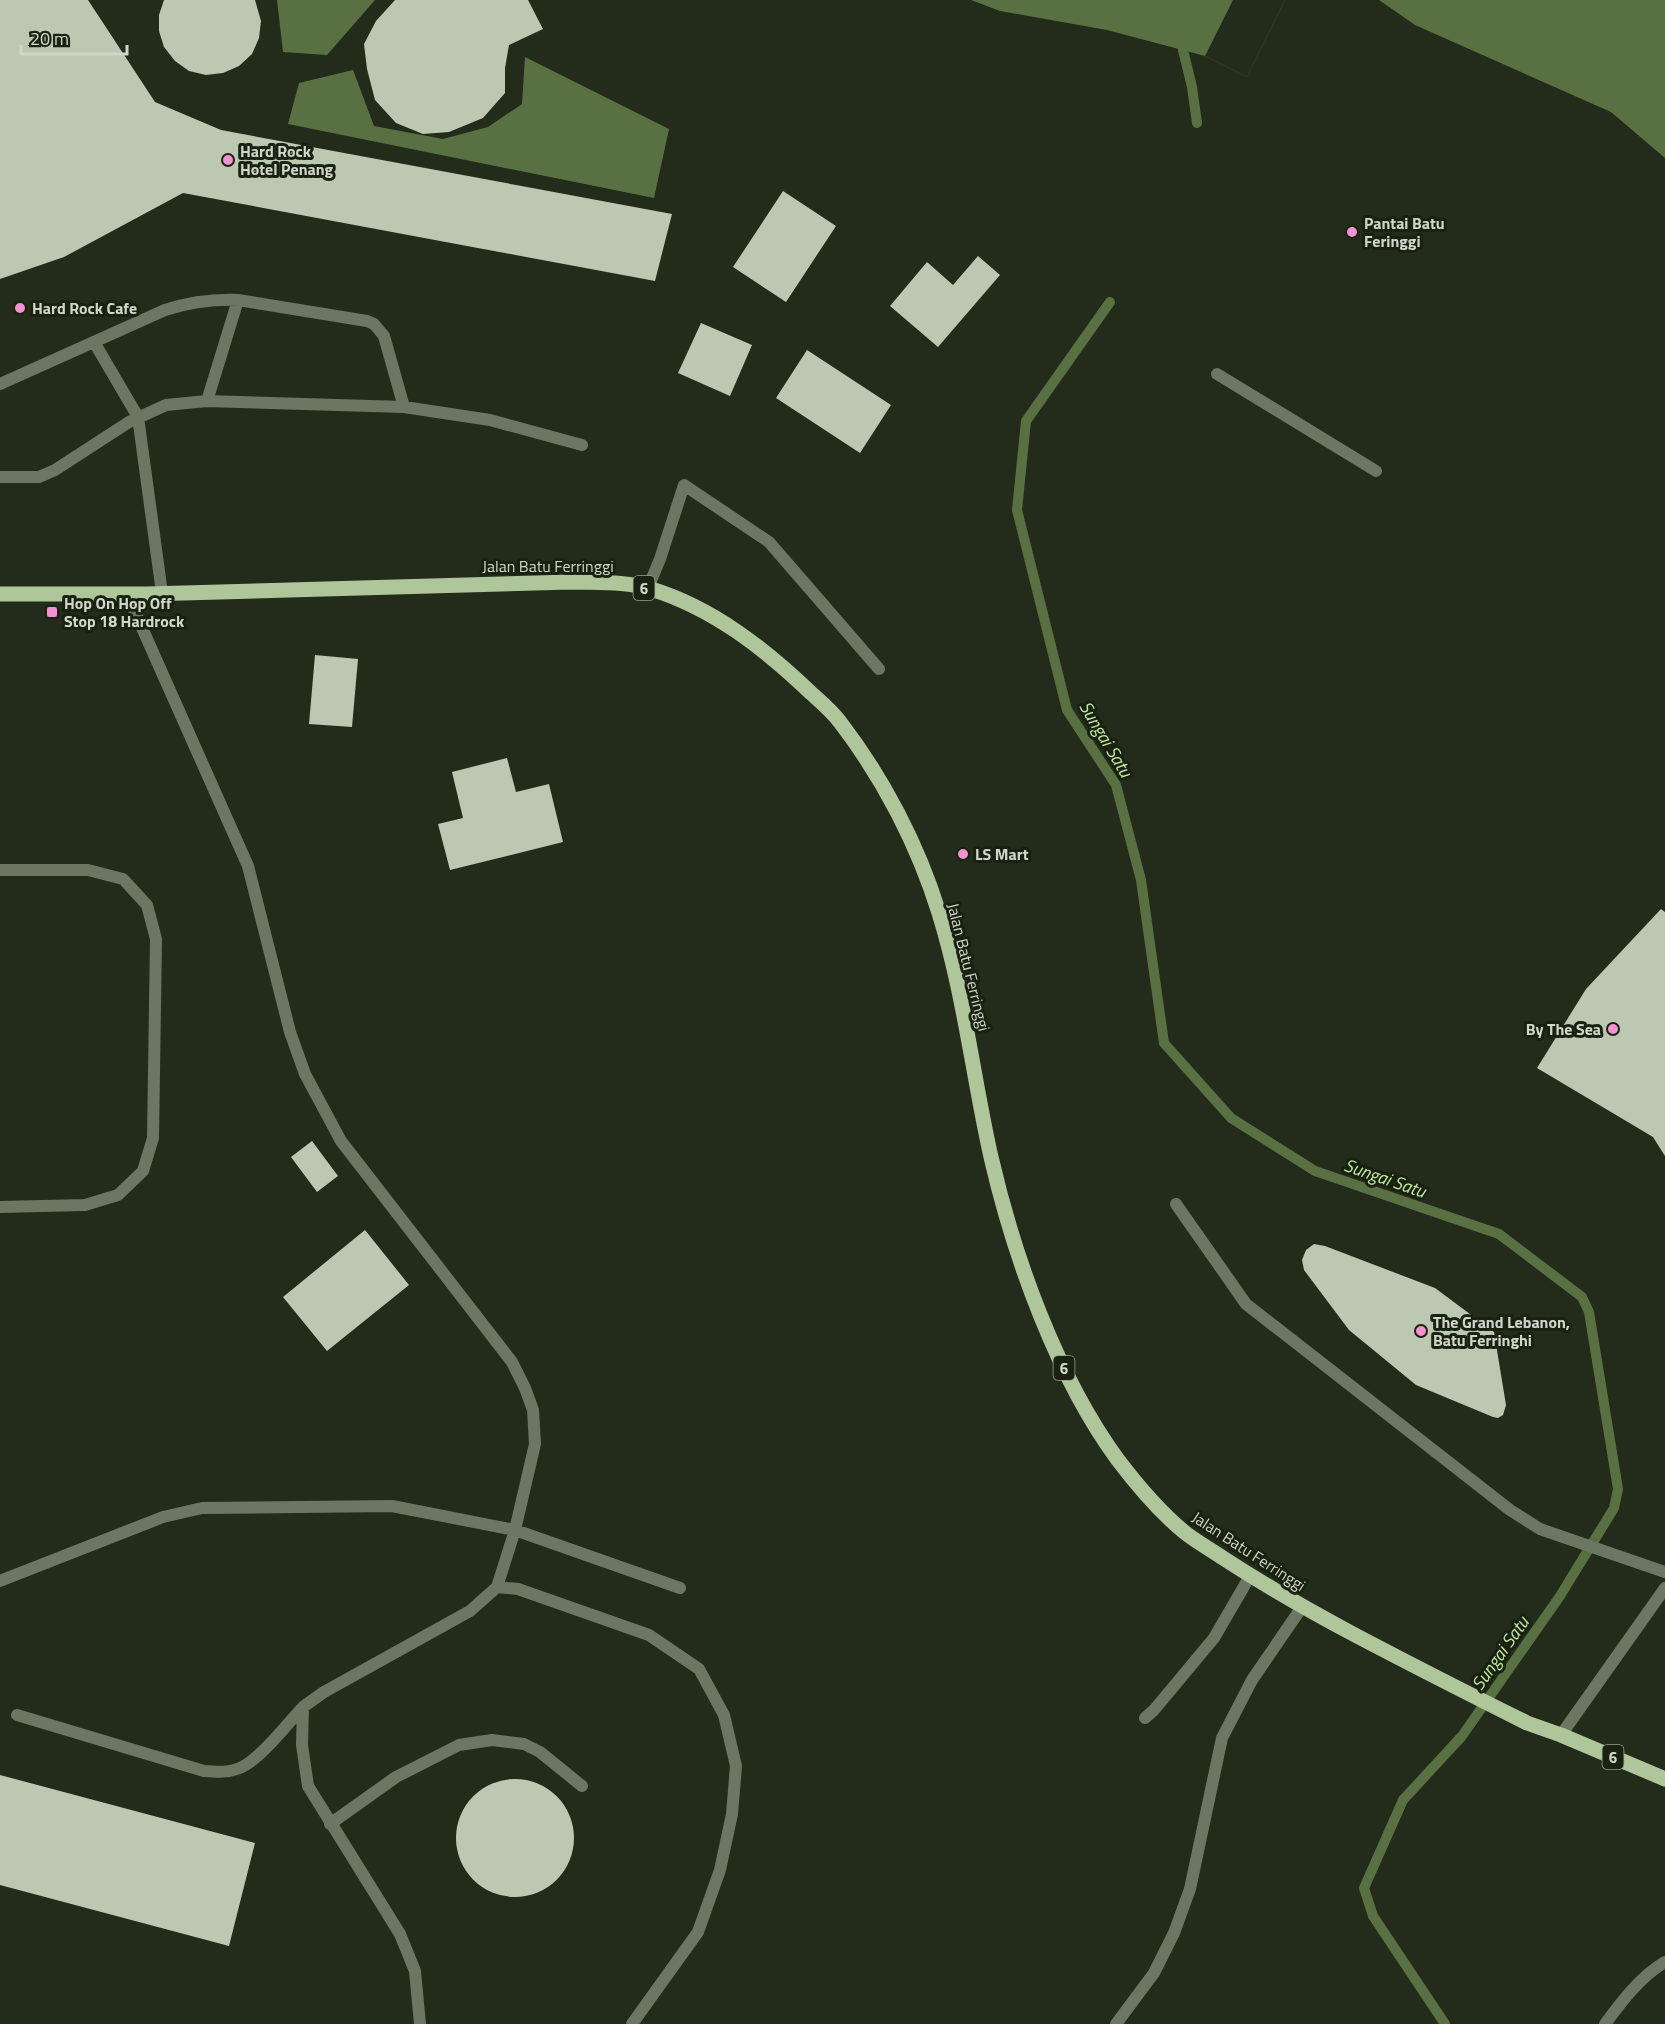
<svg xmlns="http://www.w3.org/2000/svg" width="1665" height="2024" font-family="'Titillium Web',sans-serif">
<style>
.water{fill:#597142}
.pier{fill:#232c1a}
.lines{fill:none;stroke-linecap:round;stroke-linejoin:round}
.stream{stroke:#597142;stroke-width:10}
.building{fill:#bcc8b2}
.service{stroke:#6b7762;stroke-width:12}
.minor{stroke:#6b7762;stroke-width:12}
.primary{stroke:#aec69a;stroke-width:15}
.poi-dot{fill:#f491d3;stroke:#192211;stroke-width:2}
.labels{text-anchor:middle;dominant-baseline:central;stroke-width:6;stroke-linejoin:round;paint-order:stroke}
.shield{fill:#192211;stroke:#99a093;stroke-width:1.5}
.shield-label{font-size:15px;font-weight:bold;fill:#d0d6cb}
.poi-label{font-size:16px;font-weight:bold;fill:#d0d6cb;stroke:#192211;text-anchor:start}
.street-label{font-size:16px;fill:#d0d6cb;stroke:#192211}
.water-label{font-size:18px;font-style:italic;fill:#c4eba1;stroke:#192211}
</style>
<rect width="100%" height="100%" fill="#232c1a"/>
<path class="water" d="M277 0H375L327 55 283 52Z
M971 0H1285L1247 77 1205 56 1107 30 1000 11Z
M1379 0H1665V158L1611 112 1415 25Z
M525 57 669 129 654 198 288 124 299 83 353 70 374 126 443 139 488 127 522 104Z"/>
<path class="pier" d="M1233 0H1285L1247 77 1205 56Z"/>
<g class="lines">
<path class="stream" d="M1183 50 1192 87 1197 123
M1110 302 1026 421 1017 510 1067 710 1116 785 1141 880 1164 1043 1231 1118 1315 1171 1499 1234 1582 1297 1589 1312 1618 1489 1614 1508 1560 1596 1462 1736 1403 1800 1364 1888 1373 1916 1445 2024"/>
</g>
<path class="building" d="M0 0H88L155 102 221 130 672 214 655 281 183 193 64 257 0 279Z
M164 0H255L261 21 259 38 252 54 239 66 223 73 206 75 189 71 175 61 164 47 159 31V15Z
M395 0H528L543 29 509 45 505 68V93L483 118 449 132 423 134 396 123 375 100 367 69 364 44 376 21Z
M783 191 836 226 786 302 733 267Z
M978 256 1000 275 938 347 890 306 927 262 953 285Z
M701 323 752 345 730 396 678 373Z
M807 350 891 405 860 453 776 398Z
M315 655 358 659 352 727 309 724Z
M507 758 516 792 549 784 563 842 450 870 438 824 463 818 452 772Z
M1661 909 1665 912V1156L1653 1137 1537 1068 1586 989Z
M312 1141 338 1176 317 1192 291 1157Z
M365 1230 409 1285 327 1351 283 1297Z
M1314 1244 1325 1246 1435 1288 1494 1332 1506 1405 1503 1415 1498 1418 1493 1417 1416 1385 1349 1330 1304 1270 1302 1260 1306 1250Z
M0 1775 255 1843 229 1946 0 1885Z
M456 1838a59 59 0 1 1 118 0a59 59 0 1 1-118 0Z"/>
<g class="lines">
<path class="service" d="M94 342 138 417 162 593
M0 384 165 310C190 302 212 299 238 300L367 321 374 324 384 336 404 407 207 401 166 405 129 422 55 470 39 477H0
M207 401 238 300
M404 407 490 420 582 445
M648 588 660 559 684 485 769 542 879 669
M127 594 248 866 290 1032 305 1074 341 1141 512 1362 525 1388 533 1410 535 1444 515 1530 497 1587 470 1611 324 1692 303 1707 302 1745 308 1786 400 1934 415 1971 420 2024
M0 870H88L123 879 147 905 156 939 153 1138 143 1171 118 1195 85 1205 0 1207
M1176 1204 1246 1304 1510 1510 1540 1529 1665 1572
M0 1581 163 1517 202 1508 392 1506 515 1530 680 1588
M497 1587 518 1589 649 1635 699 1669 724 1715 736 1766 732 1814 720 1870 698 1932 632 2024
M17 1715 204 1771C217 1772 230 1773 242 1767 261 1758 288 1723 303 1707
M1145 1718 1154 1710 1214 1638 1250 1576
M1561 1735 1665 1588
M330 1824 396 1777 459 1745 492 1740 524 1744 540 1752 582 1786"/>
<path class="minor" d="M1217 374 1376 471
M1116 2024 1154 1973 1174 1933 1190 1889 1222 1738 1252 1680 1302 1607
M1605 2024C1622 2001 1640 1977 1665 1962"/>
<path class="primary" d="M0 594H147L571 582C597 583 626 581 651 589 713 608 765 649 811 693 821 702 832 711 840 722 883 778 918 845 939 913 964 993 973 1077 991 1157 1014 1257 1057 1377 1118 1460 1137 1485 1159 1511 1183 1531 1195 1541 1210 1549 1223 1558 1266 1586 1310 1611 1355 1635 1412 1665 1469 1694 1527 1723L1561 1735 1665 1779"/>
</g>
<g class="poi-dot">
<circle cx="228" cy="160" r="6"/>
<circle cx="1352" cy="232" r="6"/>
<circle cx="20" cy="308" r="6"/>
<rect x="46" y="606" width="12" height="12" rx="3"/>
<circle cx="963" cy="854" r="6"/>
<circle cx="1613" cy="1029" r="6"/>
<circle cx="1421" cy="1331" r="6"/>
</g>
<g class="labels">
<g class="shield">
<rect x="633.5" y="576" width="21" height="24" rx="4.5"/>
<rect x="1053.5" y="1356" width="21" height="24" rx="4.5"/>
<rect x="1602.5" y="1745" width="21" height="24" rx="4.5"/>
</g>
<g class="shield-label">
<text x="644" y="588">6</text>
<text x="1064" y="1368">6</text>
<text x="1613" y="1757">6</text>
</g>
<g class="poi-label">
<text x="240" y="151">Hard Rock<tspan x="240" dy="18">Hotel Penang</tspan></text>
<text x="1364" y="223">Pantai Batu<tspan x="1364" dy="18">Feringgi</tspan></text>
<text x="32" y="308">Hard Rock Cafe</text>
<text x="64" y="603">Hop On Hop Off<tspan x="64" dy="18">Stop 18 Hardrock</tspan></text>
<text x="975" y="854">LS Mart</text>
<text x="1601" y="1029" text-anchor="end">By The Sea</text>
<text x="1433" y="1322">The Grand Lebanon,<tspan x="1433" dy="18">Batu Ferringhi</tspan></text>
</g>
<g class="street-label">
<text x="548" y="566">Jalan Batu Ferringgi</text>
<text transform="translate(969 967) rotate(76)">Jalan Batu Ferringgi</text>
<text transform="translate(1249 1551) rotate(33)">Jalan Batu Ferringgi</text>
</g>
<g class="water-label">
<text transform="translate(1106 739) rotate(59)">Sungai Satu</text>
<text transform="translate(1385 1178) rotate(19)">Sungai Satu</text>
<text transform="translate(1500 1653) rotate(-55)">Sungai Satu</text>
</g>
</g>
<path d="M21 45v9h106v-9" fill="none" stroke="#d0d6cb" stroke-width="3"/>
<text x="30" y="45" font-size="18" fill="#d0d6cb" stroke="#192211" stroke-width="4.5" paint-order="stroke">20 m</text>
</svg>
